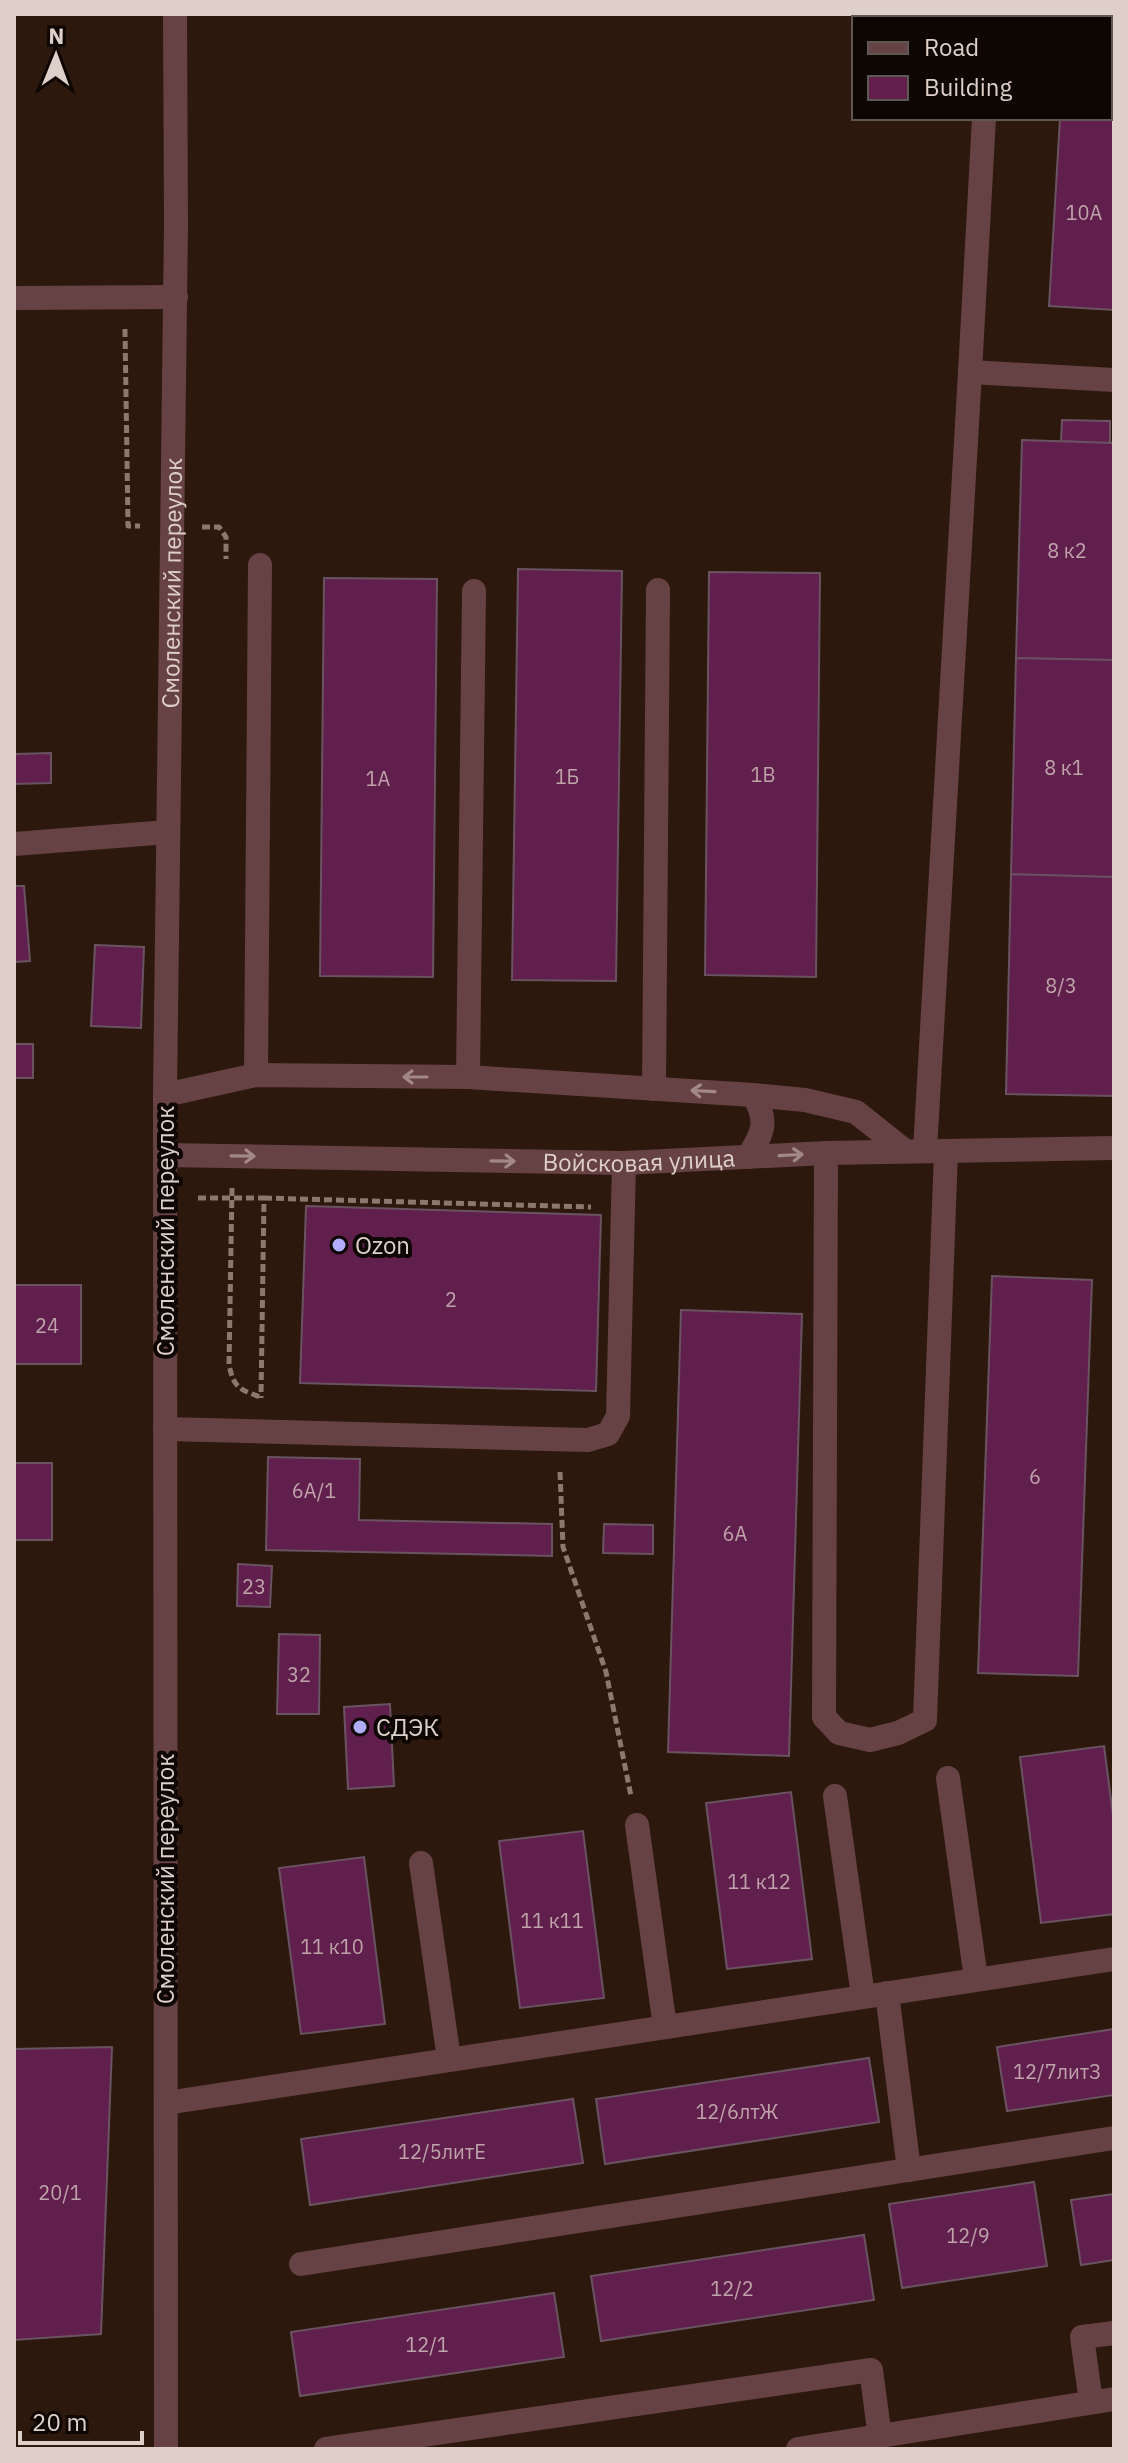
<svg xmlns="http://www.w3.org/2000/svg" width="1128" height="2463" font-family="'IBM Plex Sans',sans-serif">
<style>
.building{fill:#611f4e;stroke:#6a5361;stroke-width:2}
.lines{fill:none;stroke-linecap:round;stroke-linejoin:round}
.path{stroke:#8a796f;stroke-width:5;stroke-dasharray:8 4;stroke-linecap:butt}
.minor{stroke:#664244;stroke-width:24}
.oneway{stroke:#a28986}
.poi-dot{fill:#b1adfa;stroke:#0e0603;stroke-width:3}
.labels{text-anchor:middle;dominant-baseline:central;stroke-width:8;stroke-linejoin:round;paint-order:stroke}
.number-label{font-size:20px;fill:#bfa4aa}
.street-label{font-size:24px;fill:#ded0c8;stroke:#0e0603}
.poi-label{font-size:24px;fill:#ded0c8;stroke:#0e0603;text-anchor:start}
</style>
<rect width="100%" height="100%" fill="#2c180c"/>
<path class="building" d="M1065 14H1114V310L1049 306 1060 118H1110V18H1065Z
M1062 420 1110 421V443L1061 441Z
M1022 440 1114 443V660L1016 658Z
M518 569 622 571 616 981 512 980Z
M709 572 820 573 816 977 705 975Z
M324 578 437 579 433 977 320 976Z
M1016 658 1114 660V877L1011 874Z
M51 753V783L14 784V754Z
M1011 874 1114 877V1096L1006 1094Z
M14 886H24L30 961 14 962Z
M95 945 144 947 141 1028 91 1026Z
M14 1044H33V1078H14Z
M306 1206 601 1215 596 1391 300 1383Z
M992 1276 1092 1280 1078 1676 978 1673Z
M14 1285H81V1364H14Z
M681 1310 802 1314 789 1756 668 1752Z
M268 1457 360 1459 359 1520 552 1524V1556L266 1550Z
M14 1463H52V1540H14Z
M604 1524 653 1525V1554L603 1553Z
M238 1564 272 1566 270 1607 237 1606Z
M279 1634 320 1635 319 1714H277Z
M390 1704 394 1786 348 1789 344 1707Z
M1104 1746 1114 1823V1914L1041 1923 1020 1757Z
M791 1792 812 1959 727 1969 706 1803Z
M583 1831 604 1998 520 2008 499 1841Z
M364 1857 385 2024 301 2034 279 1868Z
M1114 2029V2095L1007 2111 997 2047Z
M112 2047 101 2334 14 2340V2049Z
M869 2058 879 2122 605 2164 596 2099Z
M573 2099 583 2163 310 2205 301 2139Z
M1034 2182 1047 2266 902 2288 889 2204Z
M1114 2194V2260L1081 2265 1071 2200Z
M864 2235 874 2300 601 2341 591 2276Z
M554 2293 564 2357 300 2396 291 2332Z"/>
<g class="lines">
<path class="path" d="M125 329 128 526H140
M202 527H219L226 537V559
M232 1188 229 1365C234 1388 239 1389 260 1397
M198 1198H264L261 1398
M264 1198 591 1207
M560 1472 563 1547 606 1672 631 1796"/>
<g class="minor">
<path d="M990 18V14"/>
<path d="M984 118 970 372 1114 380"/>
<path d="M14 298 176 297"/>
<path d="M14 844 168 832"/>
<path d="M256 1075 260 565"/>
<path d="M468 1077 474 591"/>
<path d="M654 1089 658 590"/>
<path d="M165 1095 256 1075 468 1077 753 1095 805 1100 856 1112 905 1151"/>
<path d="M925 1150 970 372"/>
<path d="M826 1153 824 1717 839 1733 870 1740 898 1733 925 1720 946 1152"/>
<path id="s1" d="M165 1155 624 1163 826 1153 1114 1148"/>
<path d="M748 1157C763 1133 769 1121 753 1095"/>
<path d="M165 1429 588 1440 608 1434 618 1416 624 1163"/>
<path d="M948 1778 976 1979"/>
<path d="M835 1796 863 1996"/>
<path d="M637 1825 665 2027"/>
<path d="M421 1863 449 2059"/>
<path d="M887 1993 909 2170"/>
<path d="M166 2103 1114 1959"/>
<path d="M301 2264 1114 2138"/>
<path d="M1091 2402 1082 2337 1114 2333"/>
<path id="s2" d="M166 2449 165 1095 176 224 175 14"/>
<path d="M326 2449 871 2370 880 2437"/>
<path d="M798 2449 1114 2399"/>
</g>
</g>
<defs><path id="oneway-shaft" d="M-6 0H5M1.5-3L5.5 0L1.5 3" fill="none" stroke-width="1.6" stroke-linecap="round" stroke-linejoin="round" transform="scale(2)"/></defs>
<g class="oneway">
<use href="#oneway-shaft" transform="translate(415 1077) rotate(-180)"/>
<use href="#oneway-shaft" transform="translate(703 1091) rotate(-177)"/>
<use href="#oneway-shaft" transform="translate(791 1155) rotate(-3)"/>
<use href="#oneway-shaft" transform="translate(243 1156) rotate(1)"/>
<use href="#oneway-shaft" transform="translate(503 1161) rotate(1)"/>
</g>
<g class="poi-dot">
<circle cx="339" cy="1245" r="8"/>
<circle cx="360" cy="1727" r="8"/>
</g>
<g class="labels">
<g class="number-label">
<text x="1084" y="212">10А</text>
<text x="1067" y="550">8 к2</text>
<text x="1064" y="767">8 к1</text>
<text x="763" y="774">1В</text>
<text x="567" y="776">1Б</text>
<text x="378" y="778">1А</text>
<text x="1061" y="985">8/3</text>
<text x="451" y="1299">2</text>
<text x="47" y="1325">24</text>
<text x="1035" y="1476">6</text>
<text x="314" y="1490">6А/1</text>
<text x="735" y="1533">6А</text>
<text x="254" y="1586">23</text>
<text x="299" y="1674">32</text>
<text x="759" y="1881">11 к12</text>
<text x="552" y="1920">11 к11</text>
<text x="332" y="1946">11 к10</text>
<text x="1057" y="2071">12/7литЗ</text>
<text x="737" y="2111">12/6лтЖ</text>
<text x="442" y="2151">12/5литЕ</text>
<text x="60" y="2192">20/1</text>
<text x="968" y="2235">12/9</text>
<text x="732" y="2288">12/2</text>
<text x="427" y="2344">12/1</text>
</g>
<g class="street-label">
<text stroke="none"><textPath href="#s2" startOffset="1866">Смоленский переулок</textPath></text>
<text stroke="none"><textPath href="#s1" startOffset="474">Войсковая улица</textPath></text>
<text transform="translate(165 1231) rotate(-90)">Смоленский переулок</text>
<text transform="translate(165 1879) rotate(-90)">Смоленский переулок</text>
</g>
<g class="poi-label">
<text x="355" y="1245">Ozon</text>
<text x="376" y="1727">СДЭК</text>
</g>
</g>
<rect width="1128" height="2463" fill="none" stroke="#ded0c8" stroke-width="32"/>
<rect x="852" y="16" width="260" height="104" fill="#0e0603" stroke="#615752" stroke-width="2"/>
<rect x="868" y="42" width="40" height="12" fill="#664244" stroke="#615752" stroke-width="2"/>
<text x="924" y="56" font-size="24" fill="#ded0c8">Road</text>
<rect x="868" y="76" width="40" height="24" fill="#611f4e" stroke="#615752" stroke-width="2"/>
<text x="924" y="96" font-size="24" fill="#ded0c8">Building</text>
<g transform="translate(56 56) rotate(1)" stroke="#0e0603" stroke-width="6" paint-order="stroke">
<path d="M0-6L14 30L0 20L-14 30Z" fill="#ded0c8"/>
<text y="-12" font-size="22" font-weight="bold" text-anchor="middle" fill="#ded0c8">N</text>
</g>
<path d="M20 2431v12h122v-12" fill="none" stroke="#ded0c8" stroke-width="4"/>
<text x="32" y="2431" font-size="24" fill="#ded0c8" stroke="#0e0603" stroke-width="6" paint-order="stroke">20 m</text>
</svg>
